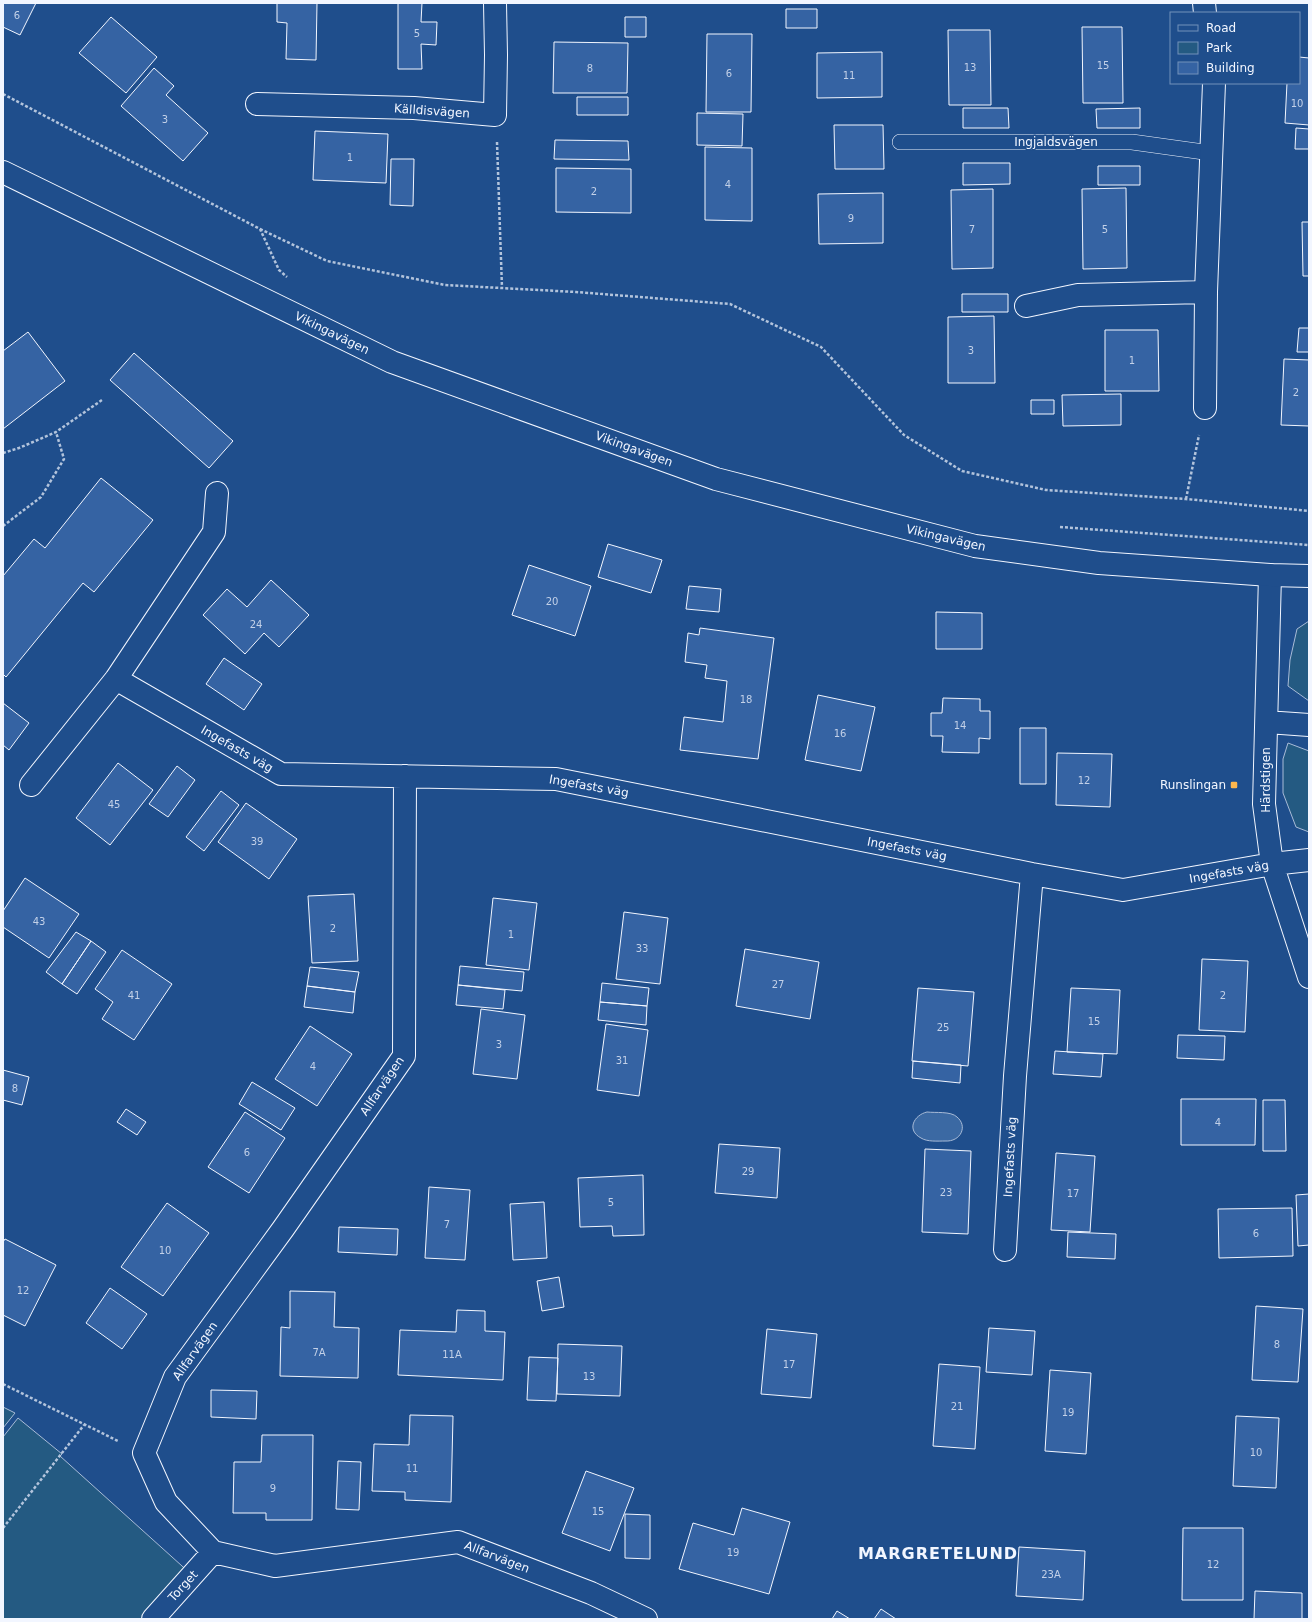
<svg xmlns="http://www.w3.org/2000/svg" width="1312" height="1622" font-family="'DejaVu Sans',sans-serif">
<style>
.green{fill:#245a82;stroke:#a8bbd7}
.water{fill:#3b69a3;stroke:#a8bbd7}
.building{fill:#3563a3;stroke:#f2f6ff}
.lines{fill:none;stroke-linecap:round;stroke-linejoin:round}
.lane-casing{stroke:#f2f6ff;stroke-width:16}
.street-casing{stroke:#f2f6ff;stroke-width:24}
.secondary-casing{stroke:#f2f6ff;stroke-width:24}
.path{stroke:#b3c4dc;stroke-width:2.5;stroke-dasharray:3 2;stroke-linecap:butt}
.lane{stroke:#1f4e8c;stroke-width:15}
.street{stroke:#1f4e8c;stroke-width:22}
.secondary{stroke:#1f4e8c;stroke-width:22}
.poi-dot{fill:#ffb74d;stroke:#1f4e8c;stroke-width:1.5}
.labels{text-anchor:middle;dominant-baseline:central;stroke-width:3;stroke-linejoin:round;paint-order:stroke}
.number-label{font-size:10px;fill:#c3d1e8}
.street-label{font-size:12px;fill:#f2f6ff;stroke:#1f4e8c}
.poi-label{font-size:12px;fill:#f2f6ff;stroke:#1f4e8c;text-anchor:end}
.district-label{font-size:16px;font-weight:bold;letter-spacing:1px;fill:#f2f6ff;stroke:#1f4e8c}
</style>
<rect width="100%" height="100%" fill="#1f4e8c"/>
<path class="green" d="M1309 621V701L1288 686 1290 660 1297 629Z
M1288 743 1309 751V832L1296 827 1283 793V759Z
M3 1407 15 1413 3 1428Z
M18 1418 62 1454 60 1456 192 1575 152 1619H3V1437Z"/>
<path class="water" d="M927 1112C935 1113 951 1111 957 1117 968 1126 961 1142 945 1141 938 1141 927 1142 921 1138 906 1130 914 1115 927 1112Z"/>
<path class="building" d="M3 3H36L20 35 3 27Z
M277 3H317L316 60 286 59 287 23 277 22Z
M398 3H422L421 22H437L436 45 421 44 422 69H398Z
M786 9H817V28H786Z
M111 17 157 57 126 93 79 53Z
M625 17H646V37H625Z
M1082 27H1122L1123 103H1083Z
M948 30H990L991 105H949Z
M707 34H752L751 112H706Z
M554 42 628 43 627 93H553Z
M882 52V97L817 98V53Z
M1299 57 1309 58V125L1285 123 1287 83H1299Z
M154 68 174 86 166 95 208 133 183 161 121 106Z
M577 97H628V115H577Z
M963 108H1008L1009 128H963Z
M1140 108V128H1097L1096 109Z
M697 113 743 114 742 146 697 145Z
M834 125H883L884 169H835Z
M1296 128 1309 129V149H1295Z
M315 131 388 134 386 183 313 180Z
M555 140 628 141 629 160 554 159Z
M705 147 752 148V221L705 220Z
M391 159H414L413 206 390 205Z
M963 163H1010V184L963 185Z
M1098 166H1140V185H1098Z
M556 168 631 169V213L556 212Z
M1126 188 1127 268 1083 269 1082 189Z
M993 189V268L952 269 951 190Z
M883 193V243L819 244 818 194Z
M1302 222H1309V276H1303Z
M962 294H1008V312H962Z
M994 316 995 383H948V317Z
M1299 328H1309V352H1297Z
M1105 330H1158L1159 391H1105Z
M28 332 65 381 3 429V351Z
M134 353 233 441 209 468 110 380Z
M1284 359 1309 360V426L1281 425Z
M1121 394V425L1063 426 1062 395Z
M1031 400H1054V414H1031Z
M101 478 153 520 94 592 83 583 6 677 3 674V576L34 539 45 548Z
M608 544 662 560 651 593 598 577Z
M529 565 591 586 575 636 512 615Z
M271 580 309 615 279 647 264 633 245 654 203 615 227 589 247 607Z
M689 586 721 589 719 612 686 609Z
M936 612 982 613V649H936Z
M700 628 774 638 758 759 680 750 684 717 723 722 727 681 705 678 707 665 685 662 688 633 699 635Z
M224 658 262 684 244 710 206 684Z
M818 695 875 707 861 771 805 760Z
M943 698 980 699V711H990V739L979 738V753L942 752 943 736H931V713H942Z
M3 703 29 723 9 750 3 745Z
M1020 728H1046V784H1020Z
M1057 753 1112 754 1110 807 1056 805Z
M118 763 153 790 110 845 76 818Z
M177 766 195 780 168 817 149 804Z
M221 791 239 805 204 851 186 837Z
M246 803 297 839 269 879 218 842Z
M25 878 79 914 49 958 3 927V911Z
M354 894 358 961 312 963 308 896Z
M493 898 537 903 529 970 486 965Z
M624 912 668 918 660 984 616 979Z
M76 932 91 941 62 984 46 972Z
M91 941 106 952 77 994 62 984Z
M745 949 819 962 810 1019 736 1006Z
M122 950 172 984 134 1040 102 1019 113 1002 95 989Z
M1202 959 1248 961 1245 1032 1199 1030Z
M460 966 524 972 522 991 458 985Z
M310 967 359 972 355 992 307 986Z
M602 983 649 988 647 1006 600 1002Z
M458 985 505 990 503 1009 456 1005Z
M307 986 355 992 353 1013 304 1007Z
M918 988 974 992 968 1066 912 1061Z
M1071 988 1120 990 1117 1054 1067 1052Z
M600 1002 647 1006 646 1025 598 1020Z
M481 1009 525 1015 517 1079 473 1074Z
M606 1024 648 1030 639 1096 597 1090Z
M310 1026 352 1054 317 1106 275 1079Z
M1178 1035 1225 1036 1224 1060 1177 1058Z
M1055 1051 1103 1054 1101 1077 1053 1074Z
M913 1061 961 1065 960 1083 912 1078Z
M3 1070 29 1077 22 1105 3 1100Z
M252 1082 295 1108 281 1130 239 1104Z
M1181 1099H1256L1255 1145H1181Z
M1263 1100H1285L1286 1151H1263Z
M126 1109 146 1122 137 1135 117 1122Z
M245 1112 285 1138 249 1193 208 1167Z
M719 1144 780 1148 777 1198 715 1193Z
M925 1149 971 1151 968 1234 922 1232Z
M1056 1153 1095 1156 1090 1232 1051 1230Z
M643 1175 644 1235 613 1236 612 1226 580 1227 578 1178Z
M429 1187 470 1190 465 1260 425 1258Z
M1309 1194V1245L1298 1246 1296 1195Z
M544 1202 547 1258 513 1260 510 1204Z
M167 1203 209 1233 163 1296 121 1267Z
M1292 1208 1293 1256 1219 1258 1218 1209Z
M339 1227 398 1229 397 1255 338 1252Z
M1068 1232 1116 1234 1115 1259 1067 1257Z
M5 1239 56 1265 25 1326 3 1315V1242Z
M559 1277 564 1307 542 1311 537 1281Z
M110 1288 147 1314 122 1349 86 1323Z
M290 1291 335 1292 334 1327 359 1328 358 1378 280 1376 281 1327 290 1328Z
M1256 1306 1303 1309 1298 1382 1252 1380Z
M457 1310 485 1311V1331L505 1332 503 1380 398 1375 400 1330 456 1332Z
M989 1328 1035 1331 1032 1375 986 1372Z
M767 1329 817 1334 811 1398 761 1394Z
M558 1344 622 1346 620 1396 557 1394Z
M529 1357 558 1358 556 1401 527 1400Z
M939 1364 980 1367 975 1449 933 1446Z
M1050 1370 1091 1373 1086 1454 1045 1451Z
M211 1390 257 1391 256 1419 211 1417Z
M410 1415 453 1416 451 1502 405 1500V1492L372 1491 374 1444 409 1445Z
M1236 1416 1279 1418 1276 1488 1233 1486Z
M262 1435H313L312 1520H266V1513H233L234 1462H261Z
M338 1461 361 1462 359 1510 336 1509Z
M586 1471 634 1488 610 1551 562 1533Z
M742 1508 790 1522 769 1594 679 1569 693 1523 734 1535Z
M625 1514 650 1515V1559L625 1558Z
M1183 1528H1243V1600H1182Z
M1019 1547 1085 1551 1083 1600 1016 1596Z
M1255 1591 1302 1593V1619H1254Z
M881 1609 896 1619H874Z
M837 1611 850 1619H832Z"/>
<g class="lines">
<g class="lane-casing">
<path id="lane" d="M900 142H1132L1211 153"/>
</g>
<g class="street-casing">
<path id="street" d="M1204 3 1205 13
M257 104 414 108 495 115 496 55 495 3
M1026 306 1078 295 1206 292
M1205 408 1206 292 1214 83
M1270 575 1264 804 1272 864 1309 977
M116 679 281 774 556 779 1032 874 1123 890 1272 864 1309 860
M1267 722 1309 725
M405 776 404 1056 283 1229 175 1377 144 1453 166 1502 213 1552 275 1566 458 1542 591 1593 646 1619
M31 785 116 679 214 532 217 493
M1005 1250 1015 1076 1032 874
M153 1619 213 1552"/>
</g>
<g class="secondary-casing">
<path id="secondary" d="M3 172 392 362 716 479 975 546 1099 563 1270 575 1309 576"/>
</g>
<path class="path" d="M3 94 260 229 279 270 287 277
M497 142 502 288
M260 229 327 261 445 285 576 292 730 304 821 347 904 435 962 471 1046 490 1186 499 1309 511
M3 453 19 448 56 432 102 400
M1186 499 1199 435
M3 526 41 497 64 459 56 432
M1060 527 1309 545
M3 1384 118 1441
M3 1528 84 1425"/>
<use href="#lane" class="lane"/>
<use href="#street" class="street"/>
<use href="#secondary" class="secondary"/>
</g>
<rect class="poi-dot" x="1230" y="781" width="8" height="8" rx="2"/>
<g class="labels">
<g class="number-label">
<text x="17" y="15">6</text>
<text x="417" y="33">5</text>
<text x="1103" y="65">15</text>
<text x="970" y="67">13</text>
<text x="590" y="68">8</text>
<text x="729" y="73">6</text>
<text x="849" y="75">11</text>
<text x="1297" y="103">10</text>
<text x="165" y="119">3</text>
<text x="350" y="157">1</text>
<text x="728" y="184">4</text>
<text x="594" y="191">2</text>
<text x="851" y="218">9</text>
<text x="972" y="229">7</text>
<text x="1105" y="229">5</text>
<text x="971" y="350">3</text>
<text x="1132" y="360">1</text>
<text x="1296" y="392">2</text>
<text x="552" y="601">20</text>
<text x="256" y="624">24</text>
<text x="746" y="699">18</text>
<text x="960" y="725">14</text>
<text x="840" y="733">16</text>
<text x="1084" y="780">12</text>
<text x="114" y="804">45</text>
<text x="257" y="841">39</text>
<text x="39" y="921">43</text>
<text x="333" y="928">2</text>
<text x="511" y="934">1</text>
<text x="642" y="948">33</text>
<text x="778" y="984">27</text>
<text x="134" y="995">41</text>
<text x="1223" y="995">2</text>
<text x="1094" y="1021">15</text>
<text x="943" y="1027">25</text>
<text x="499" y="1044">3</text>
<text x="622" y="1060">31</text>
<text x="313" y="1066">4</text>
<text x="15" y="1088">8</text>
<text x="1218" y="1122">4</text>
<text x="247" y="1152">6</text>
<text x="748" y="1171">29</text>
<text x="946" y="1192">23</text>
<text x="1073" y="1193">17</text>
<text x="611" y="1202">5</text>
<text x="447" y="1224">7</text>
<text x="1256" y="1233">6</text>
<text x="165" y="1250">10</text>
<text x="23" y="1290">12</text>
<text x="1277" y="1344">8</text>
<text x="319" y="1352">7A</text>
<text x="452" y="1354">11A</text>
<text x="789" y="1364">17</text>
<text x="589" y="1376">13</text>
<text x="957" y="1406">21</text>
<text x="1068" y="1412">19</text>
<text x="1256" y="1452">10</text>
<text x="412" y="1468">11</text>
<text x="273" y="1488">9</text>
<text x="598" y="1511">15</text>
<text x="733" y="1552">19</text>
<text x="1213" y="1564">12</text>
<text x="1051" y="1574">23A</text>
</g>
<g class="street-label">
<text transform="translate(432 111) rotate(4)">Källdisvägen</text>
<text x="1056" y="142">Ingjaldsvägen</text>
<text transform="translate(332 333) rotate(26)">Vikingavägen</text>
<text transform="translate(634 449) rotate(20)">Vikingavägen</text>
<text transform="translate(946 538) rotate(13)">Vikingavägen</text>
<text transform="translate(237 749) rotate(30)">Ingefasts väg</text>
<text transform="translate(1266 780) rotate(-90)">Härdstigen</text>
<text transform="translate(589 786) rotate(10)">Ingefasts väg</text>
<text transform="translate(907 849) rotate(11)">Ingefasts väg</text>
<text transform="translate(1229 872) rotate(-10)">Ingefasts väg</text>
<text transform="translate(382 1086) rotate(-56)">Allfarvägen</text>
<text transform="translate(1010 1157) rotate(-87)">Ingefasts väg</text>
<text transform="translate(195 1351) rotate(-55)">Allfarvägen</text>
<text transform="translate(497 1557) rotate(21)">Allfarvägen</text>
<text transform="translate(183 1586) rotate(-48)">Torget</text>
</g>
<g class="poi-label">
<text x="1226" y="785">Runslingan</text>
</g>
<g class="district-label">
<text x="938" y="1553">MARGRETELUND</text>
</g>
</g>
<rect width="1312" height="1622" fill="none" stroke="#f2f6ff" stroke-width="8"/>
<rect x="1170" y="12" width="130" height="72" fill="#1f4e8c" stroke="#7391ba"/>
<rect x="1178" y="25" width="20" height="6" fill="#1f4e8c" stroke="#7391ba"/>
<text x="1206" y="32" font-size="12" fill="#f2f6ff">Road</text>
<rect x="1178" y="42" width="20" height="12" fill="#245a82" stroke="#7391ba"/>
<text x="1206" y="52" font-size="12" fill="#f2f6ff">Park</text>
<rect x="1178" y="62" width="20" height="12" fill="#3563a3" stroke="#7391ba"/>
<text x="1206" y="72" font-size="12" fill="#f2f6ff">Building</text>
</svg>
